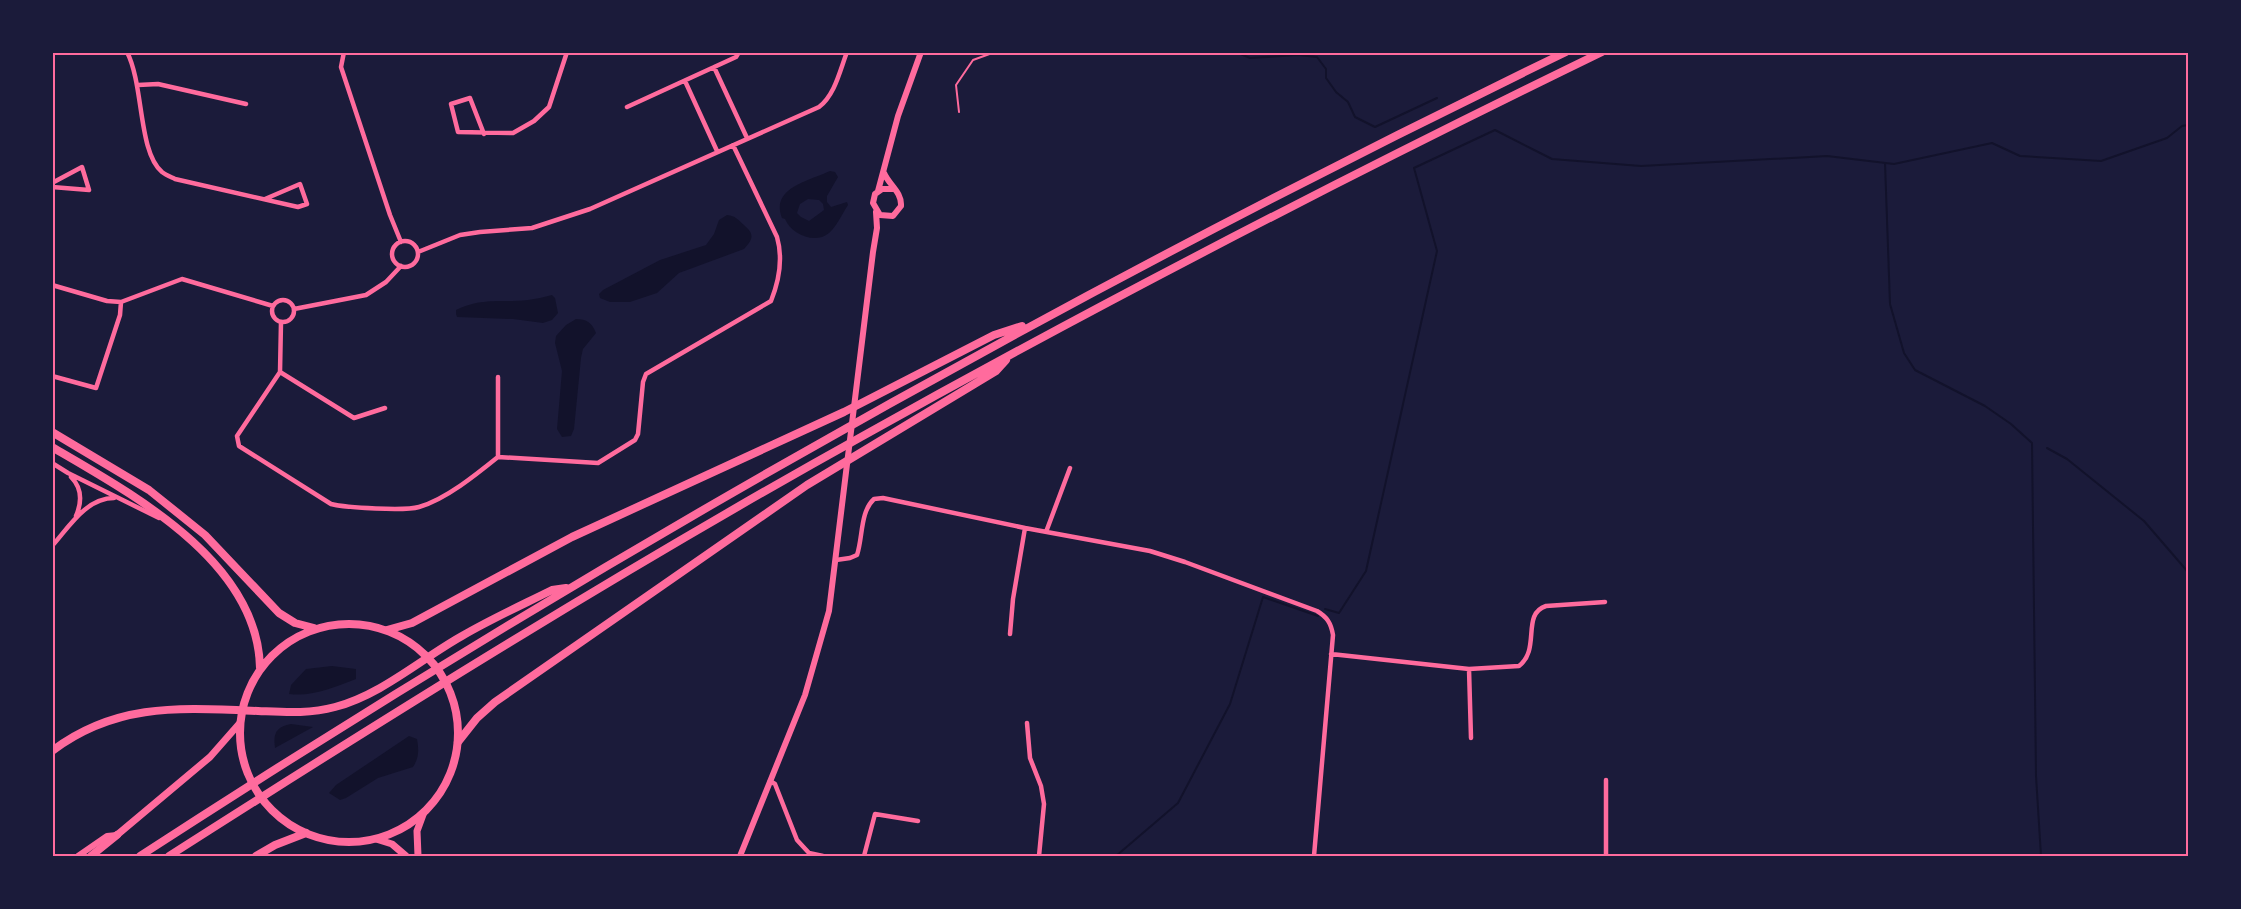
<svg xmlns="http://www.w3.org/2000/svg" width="2241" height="909" font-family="Overpass,sans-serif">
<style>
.water{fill:#12122b;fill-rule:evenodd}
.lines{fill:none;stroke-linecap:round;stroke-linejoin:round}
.stream{stroke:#12122b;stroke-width:2}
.service{stroke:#ff6b9d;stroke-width:2}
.minor{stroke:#ff6b9d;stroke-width:4.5}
.tertiary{stroke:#ff6b9d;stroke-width:6}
.secondary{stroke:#ff6b9d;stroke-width:7}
.primary{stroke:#ff6b9d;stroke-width:8}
.trunk{stroke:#ff6b9d;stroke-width:8}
.neatline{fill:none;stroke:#ff6b9d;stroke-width:2}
</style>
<rect width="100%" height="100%" fill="#1b1b3a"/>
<path class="water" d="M830 171 835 172 838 177 827 196V202L831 207 847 202 848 205C842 214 837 226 829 233 815 245 791 234 785 219L782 218C770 188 809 181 830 171ZM808 199 819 200 823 204 824 210 809 221 801 217 797 213 800 204Z
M727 215C736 216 737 219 744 225 754 234 754 238 744 249L679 273 657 293 630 302H610L600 298 599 294 603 290 660 260 706 245 714 234 719 220Z
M552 295 555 298 558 313 552 320 543 323 513 319 457 317 456 314V310C483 297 501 303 528 300 536 299 544 297 552 295Z
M576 319C587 319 592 323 596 333L583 349 581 358 574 429 571 436 562 437 557 429 562 371 555 343 556 336 566 325Z
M332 666 356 669V679C334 687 313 697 289 694L291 685 306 669Z
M291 724 313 727 275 748C273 733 276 727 291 724Z
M409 736 417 739C419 749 419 758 413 767L378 778 346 798 340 800 329 793 336 785Z"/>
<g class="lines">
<path class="stream" d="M1236 52 1250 58 1298 55 1317 57 1326 69V78L1336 92 1348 102 1355 117 1375 127 1437 98
M1885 163 1890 304 1904 353 1915 370 1985 406 2011 424 2032 443 2036 776 2041 856
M2047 448 2067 459 2144 521 2188 572
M1325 609 1339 613 1366 571 1437 251 1414 168 1495 130 1552 159 1641 166 1827 156 1894 164 1992 143 2020 156 2101 161 2167 138 2182 126 2188 125
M1116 856 1178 803 1230 704 1263 597 1318 616"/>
<path class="service" d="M959 112 956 85 973 60 995 52"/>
<path class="minor" d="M127 52C144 85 138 152 162 172 166 175 171 177 175 179L298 207 307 204 300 184 265 199
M344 52 341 67 390 215 401 242
M714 67 747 138
M685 81 717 151
M138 85 158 84 246 104
M627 107 736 57 739 52
M484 134 470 98 451 104 458 132 513 133 534 121 549 107 567 52
M52 183 82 167 89 190 52 187
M392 254a13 13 0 1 1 26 0a13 13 0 1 1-26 0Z
M418 252 460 235 480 232 532 228 590 209 819 107C835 95 840 70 847 52
M52 285 107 301 121 302 182 279 273 306
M272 311a11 11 0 1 1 22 0a11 11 0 1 1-22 0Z
M294 309 366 295 386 282 401 266
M281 322 280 372 237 436 239 446 331 504C347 508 405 511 419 507 445 500 477 474 498 457V377
M280 372 354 418 385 408
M52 376 96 388 120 315 121 302
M498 457 598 463 635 440 638 434 643 382 646 374 771 301C779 281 783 258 777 237L733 145
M52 463 68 473 159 518
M71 477C82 488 82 502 76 516
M1025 528 1150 551 1185 562 1317 611C1327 617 1331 623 1333 635L1314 856
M1046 532 1070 468
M52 546C69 527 86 498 114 498
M836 560 850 558 857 555C863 537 860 512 874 499L883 498 1025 528 1013 599 1010 634
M1331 654 1469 669 1471 738
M1469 669 1519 666C1541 649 1521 614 1546 606L1605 602
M1027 723 1030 758 1041 786 1044 804 1039 856
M1606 780V856
M770 781 775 784 797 840 809 853 823 856
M864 856 875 814 918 821"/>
<path class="tertiary" d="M884 173C889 185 902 192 901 206L893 216 880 215 873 203 875 194 882 189H894
M878 191 898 116 921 52
M78 856 107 836 117 835
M740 856 805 695 829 611 873 252 877 228 876 212"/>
<path class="secondary" d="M117 835 210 757 239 724
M376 839 392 844 406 856
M418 856 417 831 424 812"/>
<path class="primary" d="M52 432 149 490 205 535 279 613 295 623 314 628
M52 447C132 494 258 561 260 668
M240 733a109 109 0 1 1 218 0a109 109 0 1 1-218 0Z"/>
<path class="trunk" d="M387 630 412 623 572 537 844 412 994 335 1022 326
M458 742 477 718 495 702 807 485 996 371 1006 360
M52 751C117 702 182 708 258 711 284 712 309 714 335 707 381 695 421 659 462 636 491 619 522 605 552 590L566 588
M91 856 117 835
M140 856C598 558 1074 290 1566 52
M169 856C396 711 625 568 861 437 1104 301 1351 174 1602 52
M256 856 275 845 306 833"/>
</g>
<rect width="2241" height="909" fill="none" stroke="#1b1b3a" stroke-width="108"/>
<rect x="54" y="54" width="2133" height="801" class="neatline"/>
</svg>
